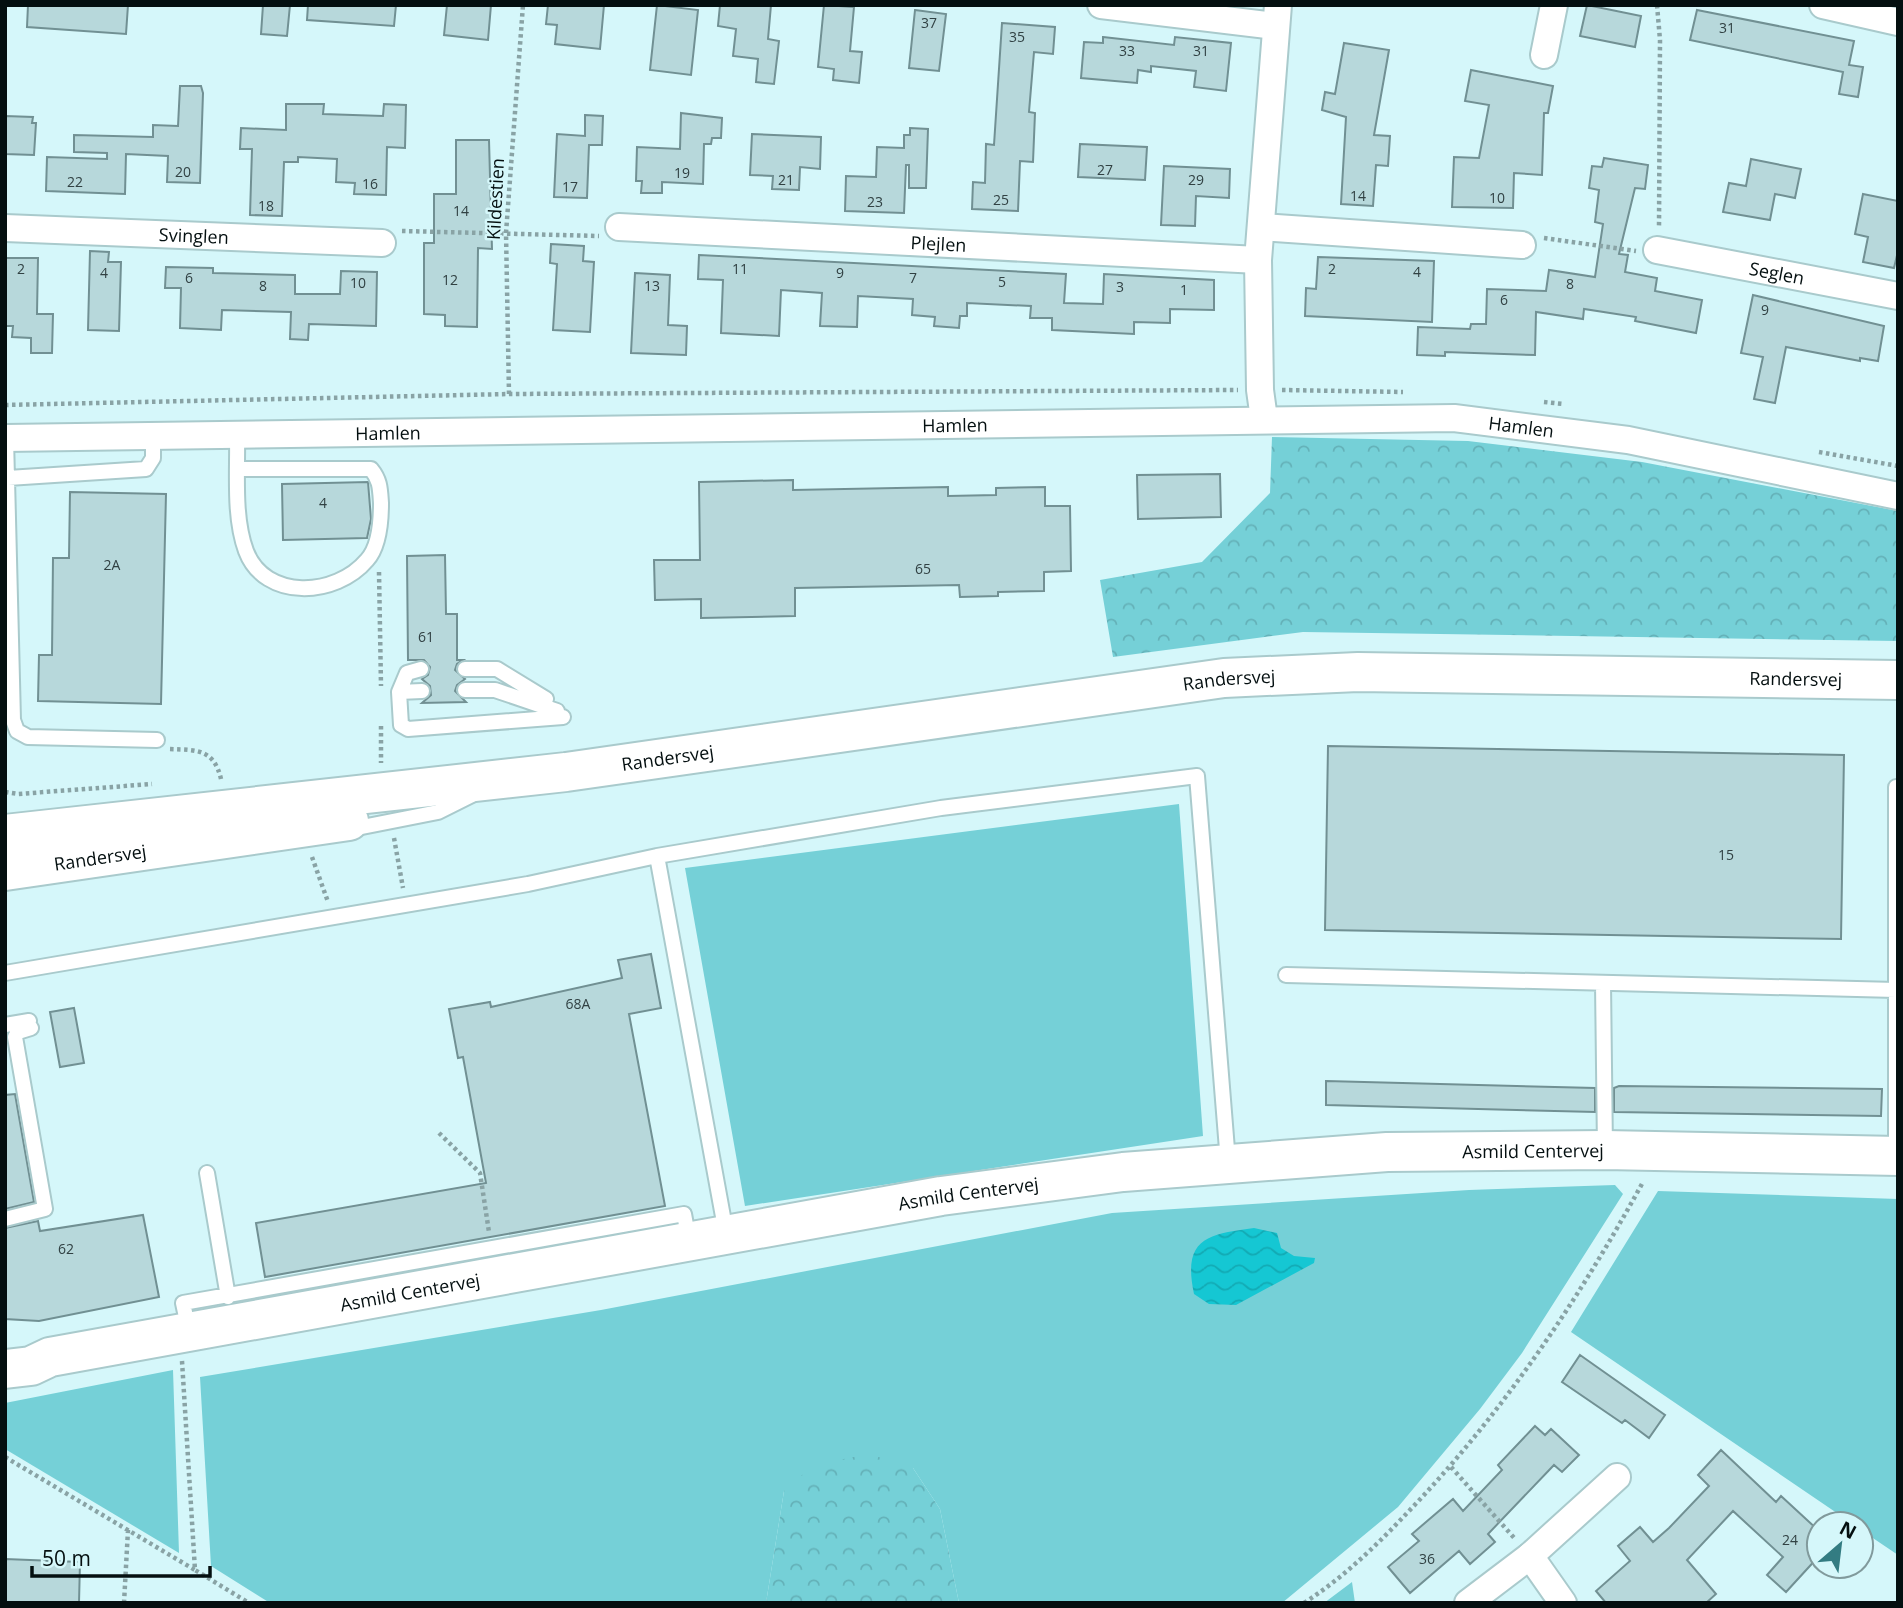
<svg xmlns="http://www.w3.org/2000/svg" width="1903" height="1608" font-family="'Open Sans',sans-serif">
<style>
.grass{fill:#75d0d7}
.park{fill:url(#park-crowns)}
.water{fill:url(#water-waves)}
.building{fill:#b7d8db;stroke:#719093;stroke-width:2}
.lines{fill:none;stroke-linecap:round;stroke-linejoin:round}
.lane-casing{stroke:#a9cacc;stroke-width:18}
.street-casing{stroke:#a9cacc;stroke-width:30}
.secondary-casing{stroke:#a9cacc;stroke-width:42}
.path{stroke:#89a3a5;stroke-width:4.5;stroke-dasharray:3.5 3.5;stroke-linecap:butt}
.lane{stroke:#fff;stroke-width:14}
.street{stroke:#fff;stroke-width:26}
.secondary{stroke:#fff;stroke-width:38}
.labels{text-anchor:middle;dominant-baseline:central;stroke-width:5;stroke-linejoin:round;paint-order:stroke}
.number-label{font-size:14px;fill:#314143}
.street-label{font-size:18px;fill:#040f10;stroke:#d5f7fa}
</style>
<defs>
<pattern id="park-crowns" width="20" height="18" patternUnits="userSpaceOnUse" patternTransform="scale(1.75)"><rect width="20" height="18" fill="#75d0d7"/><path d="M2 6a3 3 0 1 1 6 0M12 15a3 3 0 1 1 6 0" fill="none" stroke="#64b1b8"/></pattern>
<pattern id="water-waves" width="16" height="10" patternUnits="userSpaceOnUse" patternTransform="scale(1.75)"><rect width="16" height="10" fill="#15c7d3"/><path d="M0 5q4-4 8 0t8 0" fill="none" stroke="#12aab4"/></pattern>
</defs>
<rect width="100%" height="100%" fill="#d5f7fa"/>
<path class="grass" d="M1179 804 1203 1136 745 1206 685 868Z
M1615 1185 1623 1194 1522 1353 1480 1409 1398 1507 1282 1603H959L940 1509 913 1468 784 1491 766 1603H270L211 1566 200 1377 601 1310 1112 1213 1469 1190Z
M1658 1191 1898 1199V1555L1861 1530V1524H1853L1571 1332Z
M173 1370 179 1553 5 1449V1403Z
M1352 1582 1355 1603H1324Z"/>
<path class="park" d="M1272 437 1468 441 1642 462 1898 511V641L1303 632 1113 657 1100 580 1202 562 1270 493Z
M869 1454 913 1468 940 1509 959 1603H766L784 1491 813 1465Z"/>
<path class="water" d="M1254 1228 1277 1233 1281 1248 1294 1256 1315 1258 1314 1263 1236 1305 1209 1304 1194 1294C1182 1238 1208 1234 1254 1228Z"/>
<path class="building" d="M28 5H128L126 34 27 27Z
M263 5H290L287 36 261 34Z
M308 5H396L394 26 307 20Z
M447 5H491L488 40 444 35Z
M548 5H604L600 49 555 44 557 25 546 24Z
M657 5 698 10 691 75 650 70Z
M720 5H771L768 39 779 41 774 84 756 82 758 59 733 56 736 29 718 26Z
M824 5 854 7 850 51 862 52 859 83 833 80 834 69 818 67Z
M1587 5 1641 16 1635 47 1580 36Z
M915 10 946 14 939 71 909 68Z
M1697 10 1854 41 1849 65 1863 67 1858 97 1839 94 1843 72 1690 40Z
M1002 23 1055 27 1053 54 1034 52 1029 112 1035 113 1033 162 1020 161 1018 211 972 209 973 182 985 183 986 144 994 145Z
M1103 37 1174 45 1175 37 1231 43 1226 91 1194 87 1196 71 1151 66V72L1138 70 1137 83 1081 78 1084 42 1103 43Z
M1344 43 1389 50 1374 135 1390 136 1388 166 1376 165 1373 206 1341 204 1346 117 1322 110 1325 92 1335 94Z
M1471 70 1553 86 1548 113H1544L1542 175 1514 173 1513 208 1452 207 1454 157 1479 158 1489 105 1465 101Z
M180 86H201L203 93 200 183 167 182 168 156 126 154 125 194 46 191 47 157 107 159V153L74 152V135L153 137V125L178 126Z
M286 104H324L323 114 383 116 384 104 406 105 405 148 387 147 386 195 354 194 355 183 336 182 337 159 298 157V162H284L282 216 250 215 252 149H240L241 128 286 130Z
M681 113 722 118 721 138H712L711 144H704L703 184 662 182V193H641L642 181H636L637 147 680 149Z
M585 115 603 116 602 145H589L587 198 554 197 557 134 585 136Z
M5 116 33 117 32 123H36L34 155 5 154Z
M910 128 928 129 926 188H909V165H906L904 213 845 211 846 176 876 177 877 147 904 148V135H910Z
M752 134 821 137 820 169 800 167 799 190 772 189 773 176 750 175Z
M456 140H489L492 249 478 248 477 327 445 326V315L424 314V243H434V194H456Z
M1080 144 1147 147 1145 180 1078 177Z
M1604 158 1648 165 1645 189 1635 188 1619 254 1628 255 1625 272 1657 278 1655 291 1702 300 1696 333 1635 321 1636 317 1584 309 1583 319 1536 312 1535 355 1445 352V356L1417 355 1418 327 1470 329 1471 324H1486L1487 289 1546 291 1549 270 1595 277 1603 224 1595 222 1599 190 1589 188 1592 166 1602 167Z
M1751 159 1801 169 1795 198 1775 194 1770 220 1723 212 1729 183 1746 186Z
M1164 166 1230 169 1229 198 1196 196 1195 226 1161 225Z
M1863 194 1898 201V251L1894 268 1863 262 1868 237 1855 234Z
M551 244 584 246 583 261 594 262 590 332 553 330 557 264 550 263Z
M90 251 109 252 108 262H121L119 331 88 330Z
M699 255 1066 274 1064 303 1103 304 1104 274 1214 280V310L1170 309V323L1134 322V334L1052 330V318H1030L1031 306 967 303V316H960L959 328 934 326 935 317 912 315 913 299 858 296 857 327 820 326 822 293 781 290 779 336 721 333 723 280 698 279Z
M1318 257 1434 261 1432 322 1305 316 1306 288 1316 289Z
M6 258H38L37 314H53L52 353H31V338L12 337 13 326H5Z
M166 267 213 268V273L295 275V294H340L341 271 377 272 376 326 309 324 308 340 290 339 291 312 222 310 221 330 180 328 181 288H165Z
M635 273 670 275 668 325 687 326 686 355 631 353Z
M1753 295 1884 326 1878 361 1860 358V361L1786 347 1775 403 1754 399 1763 357 1741 353Z
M1220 474 1221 517 1138 519 1137 475Z
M793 480V490L948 487V496L996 495V488L1045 487V506H1070L1071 571 1044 572V591L998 592V596L960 597 959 585 795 588V616L701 618V599L655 600 654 560H700L699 482Z
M368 482 371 519 367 538 283 540 282 484Z
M70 492 166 494 161 704 38 701 39 655H52L53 558H69Z
M445 555 446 614H457V660H463L457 664 455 670 465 679 457 685 455 691 466 702 422 703 431 695 430 686 422 679 428 675 430 667 424 660H408L407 556Z
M1328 746 1844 755 1841 939 1325 930Z
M651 954 661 1008 629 1014 665 1206 265 1277 256 1223 486 1183 463 1057 458 1058 449 1009 490 1002 491 1007 622 978 618 960Z
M74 1008 84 1063 60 1067 50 1012Z
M1326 1081 1595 1088V1112L1326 1105Z
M1619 1086 1882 1089 1881 1116 1614 1112V1088Z
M15 1094 34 1202 5 1209V1095Z
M143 1215 159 1297 39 1321 5 1319V1228L38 1221 40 1231Z
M1580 1355 1665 1415 1649 1438 1625 1420 1622 1423 1562 1382Z
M1535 1426 1545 1435 1551 1429 1579 1455 1562 1472 1554 1465 1488 1534 1495 1542 1470 1564 1459 1551 1410 1593 1388 1567 1419 1541 1412 1534 1453 1499 1463 1511 1502 1470 1498 1465Z
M1721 1450 1776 1502 1781 1496 1819 1531V1556L1786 1592 1767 1575 1783 1557 1733 1511 1687 1560 1716 1594 1706 1603H1606L1596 1591 1630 1561 1618 1546 1640 1527 1653 1542 1669 1528 1709 1486 1698 1475Z
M5 1559 80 1562 79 1603H5Z"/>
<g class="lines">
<g class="lane-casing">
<path id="lane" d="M237 433C238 470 233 516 246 551 265 601 336 597 367 560 379 547 381 520 381 503 380 488 380 480 371 469H238
M6 438 13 720 17 731 28 737 157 740
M8 478 146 469 153 458V435
M421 669 407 673 399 692 401 725 408 729 563 717
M465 669H497L546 699
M465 690H495L557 711
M399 692 422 691
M351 827H362L438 812 472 795
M657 856 941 808 1197 776 1228 1162
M5 973 528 884 657 856 726 1233
M1286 975 1896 990
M1603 983 1605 1149
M5 1025 29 1021
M1896 1155V787
M207 1173 228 1297
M5 1219 45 1209 15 1037 18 1032 31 1028
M189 1331 183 1303 684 1214 689 1241"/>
</g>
<g class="street-casing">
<g id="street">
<path d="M1101 5 1275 26"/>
<path d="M1823 5 1898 22"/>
<path d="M1544 55 1554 5"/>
<path id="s1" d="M619 227 1258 260"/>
<path d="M1261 227 1522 245"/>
<path id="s2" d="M5 228 382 243"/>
<path id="s3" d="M1657 250 1898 296"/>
<path d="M1264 419 1260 390 1258 260 1278 5"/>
<path id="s4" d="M5 438 1454 418 1628 440 1898 496"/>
<path d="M1530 1556 1563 1603"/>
<path d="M1468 1603 1530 1556 1617 1477"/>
</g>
</g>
<g class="secondary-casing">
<g id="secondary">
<path id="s5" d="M5 834 566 772 1224 678 1358 672 1898 680"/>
<path id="s6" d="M5 871 349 821"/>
<path id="s7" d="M5 1369 31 1366 50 1357 941 1196 1123 1172 1387 1152 1605 1150 1898 1156"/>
</g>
</g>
<path class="path" d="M1657 5 1660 40 1659 228
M402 231 599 236
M1544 238 1636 251
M1282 390 1403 392
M509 394 506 233 523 5
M1544 402 1563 404
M5 405 509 394 1238 390
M1819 452 1898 466
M379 572 381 686
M381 726V763
M170 749C197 750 214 749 221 779
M5 792 18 794 152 784
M394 838 403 888
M312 857 328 902
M439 1133 480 1173 489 1232
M182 1361 195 1570 249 1603
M5 1457 195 1570
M1451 1467 1516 1540
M124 1603 128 1530
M1304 1603C1343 1578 1377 1545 1408 1512 1502 1414 1578 1301 1643 1182"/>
<use href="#lane" class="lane"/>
<use href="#street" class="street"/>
<use href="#secondary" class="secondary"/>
</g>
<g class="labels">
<g class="number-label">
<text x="929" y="22">37</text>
<text x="1727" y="27">31</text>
<text x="1017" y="36">35</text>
<text x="1127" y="50">33</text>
<text x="1201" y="50">31</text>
<text x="1105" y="169">27</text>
<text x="183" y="171">20</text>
<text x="682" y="172">19</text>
<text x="786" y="179">21</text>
<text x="1196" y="179">29</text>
<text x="75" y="181">22</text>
<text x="370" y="183">16</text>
<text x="570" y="186">17</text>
<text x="1358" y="195">14</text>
<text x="1497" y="197">10</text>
<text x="1001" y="199">25</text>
<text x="875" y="201">23</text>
<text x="266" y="205">18</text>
<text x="461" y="210">14</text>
<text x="21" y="268">2</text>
<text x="740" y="268">11</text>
<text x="1332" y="268">2</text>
<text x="1417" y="271">4</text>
<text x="104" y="272">4</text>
<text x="840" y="272">9</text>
<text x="189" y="277">6</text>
<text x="913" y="277">7</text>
<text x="450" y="279">12</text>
<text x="1002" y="281">5</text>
<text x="358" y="282">10</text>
<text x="1570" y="283">8</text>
<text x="263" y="285">8</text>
<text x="652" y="285">13</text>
<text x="1120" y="286">3</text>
<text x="1184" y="289">1</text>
<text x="1504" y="299">6</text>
<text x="1765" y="309">9</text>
<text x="323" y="502">4</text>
<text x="112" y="564">2A</text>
<text x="923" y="568">65</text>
<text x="426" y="636">61</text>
<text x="1726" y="854">15</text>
<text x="578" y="1003">68A</text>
<text x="66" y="1248">62</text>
<text x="1790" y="1539">24</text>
<text x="1427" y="1558">36</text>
</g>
<g class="street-label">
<text transform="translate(495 199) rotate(-87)">Kildestien</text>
<text stroke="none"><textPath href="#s2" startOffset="189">Svinglen</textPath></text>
<text stroke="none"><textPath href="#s1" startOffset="320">Plejlen</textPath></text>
<text stroke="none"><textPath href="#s3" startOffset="122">Seglen</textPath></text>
<text stroke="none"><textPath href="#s4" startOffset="950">Hamlen</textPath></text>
<text stroke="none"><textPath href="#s4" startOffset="1517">Hamlen</textPath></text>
<text stroke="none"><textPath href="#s4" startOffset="383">Hamlen</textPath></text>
<text stroke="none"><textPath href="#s5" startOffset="1801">Randersvej</textPath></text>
<text stroke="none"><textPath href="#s5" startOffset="1234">Randersvej</textPath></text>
<text stroke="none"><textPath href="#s5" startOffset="667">Randersvej</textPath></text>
<text stroke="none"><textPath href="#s6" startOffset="96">Randersvej</textPath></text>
<text stroke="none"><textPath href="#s7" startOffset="1547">Asmild Centervej</textPath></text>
<text stroke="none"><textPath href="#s7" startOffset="980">Asmild Centervej</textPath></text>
<text stroke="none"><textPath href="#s7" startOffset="413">Asmild Centervej</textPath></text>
</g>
</g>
<rect width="1903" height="1608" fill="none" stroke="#040f10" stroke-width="14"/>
<g transform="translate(1840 1545) rotate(28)"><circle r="33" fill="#d5f7fa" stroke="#819a9c" stroke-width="2"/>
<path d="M0-5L12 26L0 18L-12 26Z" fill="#337c82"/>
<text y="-10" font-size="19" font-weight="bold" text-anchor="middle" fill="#040f10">N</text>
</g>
<path d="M32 1566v10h178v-10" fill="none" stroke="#040f10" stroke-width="3.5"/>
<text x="42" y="1566" font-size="21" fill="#040f10" stroke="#d5f7fa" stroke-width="5" paint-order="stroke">50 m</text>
</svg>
